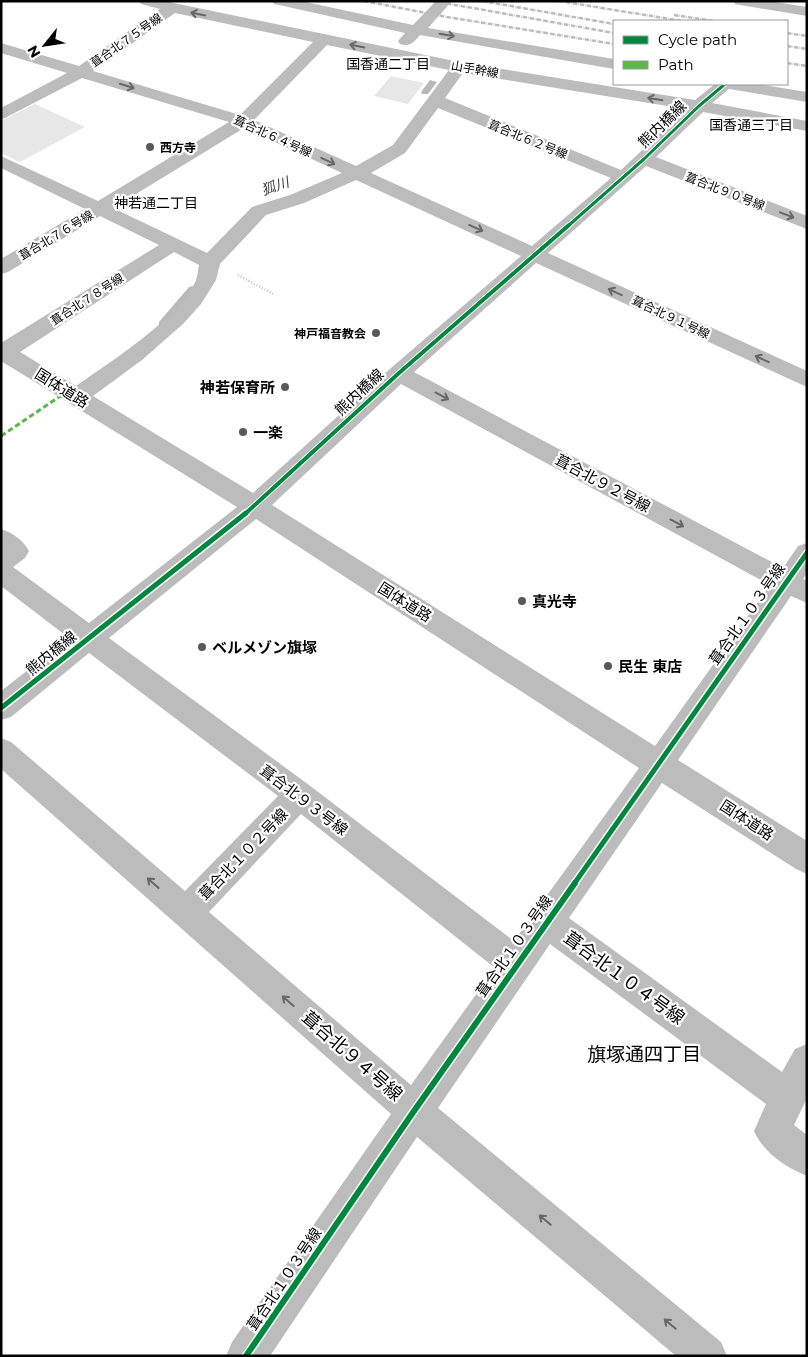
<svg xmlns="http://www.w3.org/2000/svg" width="808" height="1357" font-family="Montserrat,'Noto Sans JP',sans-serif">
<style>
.green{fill:#e7e7e7}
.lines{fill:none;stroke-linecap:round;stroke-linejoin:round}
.stream{fill:#b9b9b9;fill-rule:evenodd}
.path{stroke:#c2c2c2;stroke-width:2.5;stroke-dasharray:1 2;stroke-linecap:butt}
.minor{fill:#bcbcbc;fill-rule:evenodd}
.rail{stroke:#bcbcbc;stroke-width:2.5;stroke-dasharray:4.5 1 0.5 1;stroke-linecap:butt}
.quiet{stroke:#58b947;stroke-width:3;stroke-dasharray:5.5 3;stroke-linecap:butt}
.cycleway-far3-casing{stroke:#fff;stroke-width:5}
.cycleway-far2-casing{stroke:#fff;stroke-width:6}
.cycleway-far1-casing{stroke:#fff;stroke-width:8}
.cycleway-casing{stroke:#fff;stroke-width:9}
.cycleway-far3{stroke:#00873e;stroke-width:3}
.cycleway-far2{stroke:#00873e;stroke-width:4}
.cycleway-far1{stroke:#00873e;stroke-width:5}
.cycleway{stroke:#00873e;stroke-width:6}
.oneway{stroke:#676767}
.poi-dot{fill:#595959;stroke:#fff;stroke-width:2}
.labels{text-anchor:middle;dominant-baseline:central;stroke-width:4.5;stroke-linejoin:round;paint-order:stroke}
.far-street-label{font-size:12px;fill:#000;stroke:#fff}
.far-poi-label{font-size:12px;font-weight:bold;fill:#000;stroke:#fff;text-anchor:start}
.far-neighbourhood-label{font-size:14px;fill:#000;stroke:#fff}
.far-water-label{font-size:14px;font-style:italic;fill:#3c3c3c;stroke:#fff}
.street-label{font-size:15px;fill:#000;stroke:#fff}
.poi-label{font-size:15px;font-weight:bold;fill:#000;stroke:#fff;text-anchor:start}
.near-street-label{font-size:18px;fill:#000;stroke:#fff}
.near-neighbourhood-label{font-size:19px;fill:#000;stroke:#fff}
</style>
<rect width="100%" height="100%" fill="#fff"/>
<path class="green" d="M391 76 424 83 408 104 374 96Z
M35 104 85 127 20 162 1 153V121Z"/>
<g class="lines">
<path class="stream" d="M430 80 437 82 428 94H422L421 92Z
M192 286 197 289 195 291 165 326H159V322L189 287Z"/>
<path class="path" d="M238 275 275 295"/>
<path class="minor" d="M139 1H164L459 62 695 100 715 84H758L807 92V102L729 89 712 103 807 121V131L703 112 656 157 807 216V229L646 166 548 253 807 371V387L536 263 414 372 783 568 798 546 807 543V573L803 579 807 581V603L791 596 678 760 807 841V874L796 869 662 783 569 918 782 1072 795 1049 807 1044V1098L794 1125 807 1135V1176C786 1168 763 1152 754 1131L766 1104 550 944 438 1108 721 1342 727 1356H676L417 1137 270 1356H226L232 1342 391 1114 1 769V738L11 742 185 891 278 796 89 653 11 717 1 720V691L69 638 1 586V529C13 533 23 540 29 551L25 558 13 567 89 623 237 507 1 361V343L159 245 100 216 8 272 1 274V259L85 209 1 168V156L98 201 229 122 82 78 1 120V108L67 73 1 53V43L79 66 160 9 141 4ZM175 13 313 42 240 115 93 71ZM327 45 449 70 393 145 356 166 254 120ZM463 73 686 109 621 170 445 98ZM438 108 611 178 532 246 371 173 405 153ZM244 128 342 173 290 195 252 207 207 253 113 208ZM356 180 521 256 391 368 253 493 93 396 142 360 184 323 201 304 216 280 220 264 266 215 304 203ZM174 252 199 265C198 269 198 275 196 280 182 316 109 363 76 386L20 352ZM401 384 770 585 655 746 272 505ZM256 519 639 768 514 941 309 785 109 638ZM301 814 495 968 411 1085 209 912Z
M272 1H301L413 25 436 1H452L428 28 614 59V69L420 35C414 42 410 47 400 44L398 41 405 33 279 5 274 4Z
M733 1H769L807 7V16L740 5 735 4Z"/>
<path class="rail" d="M364 1 447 17 614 44
M433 1 614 33
M482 1 614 24
M559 1 682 21
M674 15 714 21
M787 33 807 36
M787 46 807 49
M787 63 807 66"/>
<path class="quiet" d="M1 436 68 391"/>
<g class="cycleway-far3-casing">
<path id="cycleway-far3" d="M568 226 644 159 699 106 725 84"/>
</g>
<g class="cycleway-far2-casing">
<path id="cycleway-far2" d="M245 514 399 373 569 225"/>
</g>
<g class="cycleway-far1-casing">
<path id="cycleway-far1" d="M1 708 246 513
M574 884 807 553"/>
</g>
<g class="cycleway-casing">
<path id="cycleway" d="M246 1356 414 1111 575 883"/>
</g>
<use href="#cycleway-far3" class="cycleway-far3"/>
<use href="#cycleway-far2" class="cycleway-far2"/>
<use href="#cycleway-far1" class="cycleway-far1"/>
<use href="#cycleway" class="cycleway"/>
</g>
<defs><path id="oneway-shaft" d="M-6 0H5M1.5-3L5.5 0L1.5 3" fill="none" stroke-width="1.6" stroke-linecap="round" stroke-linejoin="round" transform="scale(1.25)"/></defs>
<g class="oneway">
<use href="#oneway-shaft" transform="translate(198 14) rotate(-168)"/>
<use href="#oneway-shaft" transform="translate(447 35) rotate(10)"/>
<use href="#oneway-shaft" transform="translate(357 46) rotate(-169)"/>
<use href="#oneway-shaft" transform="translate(127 86) rotate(17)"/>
<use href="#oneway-shaft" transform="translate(655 99) rotate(-171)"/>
<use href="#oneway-shaft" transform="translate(328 161) rotate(25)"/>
<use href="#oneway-shaft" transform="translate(787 215) rotate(21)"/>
<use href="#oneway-shaft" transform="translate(476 228) rotate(24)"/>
<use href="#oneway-shaft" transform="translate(615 292) rotate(-155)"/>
<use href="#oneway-shaft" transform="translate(762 359) rotate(-155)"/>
<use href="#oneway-shaft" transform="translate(442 396) rotate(28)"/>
<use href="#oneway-shaft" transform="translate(677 523) rotate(28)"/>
<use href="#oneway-shaft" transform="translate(153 883) rotate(-139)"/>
<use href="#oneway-shaft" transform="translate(288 1001) rotate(-139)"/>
<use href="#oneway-shaft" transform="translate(545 1220) rotate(-140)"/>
<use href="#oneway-shaft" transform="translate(670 1324) rotate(-140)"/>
</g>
<g class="poi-dot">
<circle cx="150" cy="147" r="5"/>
<circle cx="376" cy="333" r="5"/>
<circle cx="285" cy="387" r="5"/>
<circle cx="243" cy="432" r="5"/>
<circle cx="522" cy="601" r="5"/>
<circle cx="202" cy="647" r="5"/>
<circle cx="608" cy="666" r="5"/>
</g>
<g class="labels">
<g class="far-street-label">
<text transform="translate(126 40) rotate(-35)">葺合北７５号線</text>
<text transform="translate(475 69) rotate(10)">山手幹線</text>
<text transform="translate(273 136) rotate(24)">葺合北６４号線</text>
<text transform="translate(528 139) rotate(22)">葺合北６２号線</text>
<text transform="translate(725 191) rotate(21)">葺合北９０号線</text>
<text transform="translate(56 235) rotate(-31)">葺合北７６号線</text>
<text transform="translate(87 299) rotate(-33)">葺合北７８号線</text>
<text transform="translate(671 317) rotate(25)">葺合北９１号線</text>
</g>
<g class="far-poi-label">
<text x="160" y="147">西方寺</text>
<text x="366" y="333" text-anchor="end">神戸福音教会</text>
</g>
<g class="far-neighbourhood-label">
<text x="388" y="64">国香通二丁目</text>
<text x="751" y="125">国香通三丁目</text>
<text x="156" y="203">神若通二丁目</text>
</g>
<g class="far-water-label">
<text transform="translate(275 186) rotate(-19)">狐川</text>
</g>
<g class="street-label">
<text transform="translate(662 124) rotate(-44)">熊内橋線</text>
<text transform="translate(62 388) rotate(32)">国体道路</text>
<text transform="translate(359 392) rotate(-43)">熊内橋線</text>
<text transform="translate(603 483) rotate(28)">葺合北９２号線</text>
<text transform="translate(405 602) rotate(32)">国体道路</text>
<text transform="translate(747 614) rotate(-55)">葺合北１０３号線</text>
<text transform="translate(51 653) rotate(-39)">熊内橋線</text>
<text transform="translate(304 800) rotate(37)">葺合北９３号線</text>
<text transform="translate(747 820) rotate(33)">国体道路</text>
<text transform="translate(243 854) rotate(-46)">葺合北１０２号線</text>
<text transform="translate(514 946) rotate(-55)">葺合北１０３号線</text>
<text transform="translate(284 1279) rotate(-56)">葺合北１０３号線</text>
</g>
<g class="poi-label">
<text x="275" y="387" text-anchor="end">神若保育所</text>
<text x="253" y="432">一楽</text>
<text x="532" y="601">真光寺</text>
<text x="212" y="647">ベルメゾン旗塚</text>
<text x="618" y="666">民生 東店</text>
</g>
<g class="near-street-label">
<text transform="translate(624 978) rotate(36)">葺合北１０４号線</text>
<text transform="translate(352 1056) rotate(41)">葺合北９４号線</text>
</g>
<g class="near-neighbourhood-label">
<text x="644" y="1054">旗塚通四丁目</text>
</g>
</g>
<rect width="808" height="1357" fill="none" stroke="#000000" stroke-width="5"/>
<rect x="613" y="20" width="175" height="65" fill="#ffffff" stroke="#999999"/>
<rect x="623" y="36" width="25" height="8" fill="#00873e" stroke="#999999"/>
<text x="658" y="45" font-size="15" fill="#000000">Cycle path</text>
<rect x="623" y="61" width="25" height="8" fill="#58b947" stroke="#999999"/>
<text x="658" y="70" font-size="15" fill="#000000">Path</text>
<g transform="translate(45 45) rotate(240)" stroke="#ffffff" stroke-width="4" paint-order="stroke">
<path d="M0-4L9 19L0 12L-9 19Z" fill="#000000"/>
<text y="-8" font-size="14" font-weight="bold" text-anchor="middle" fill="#000000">N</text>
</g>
</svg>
